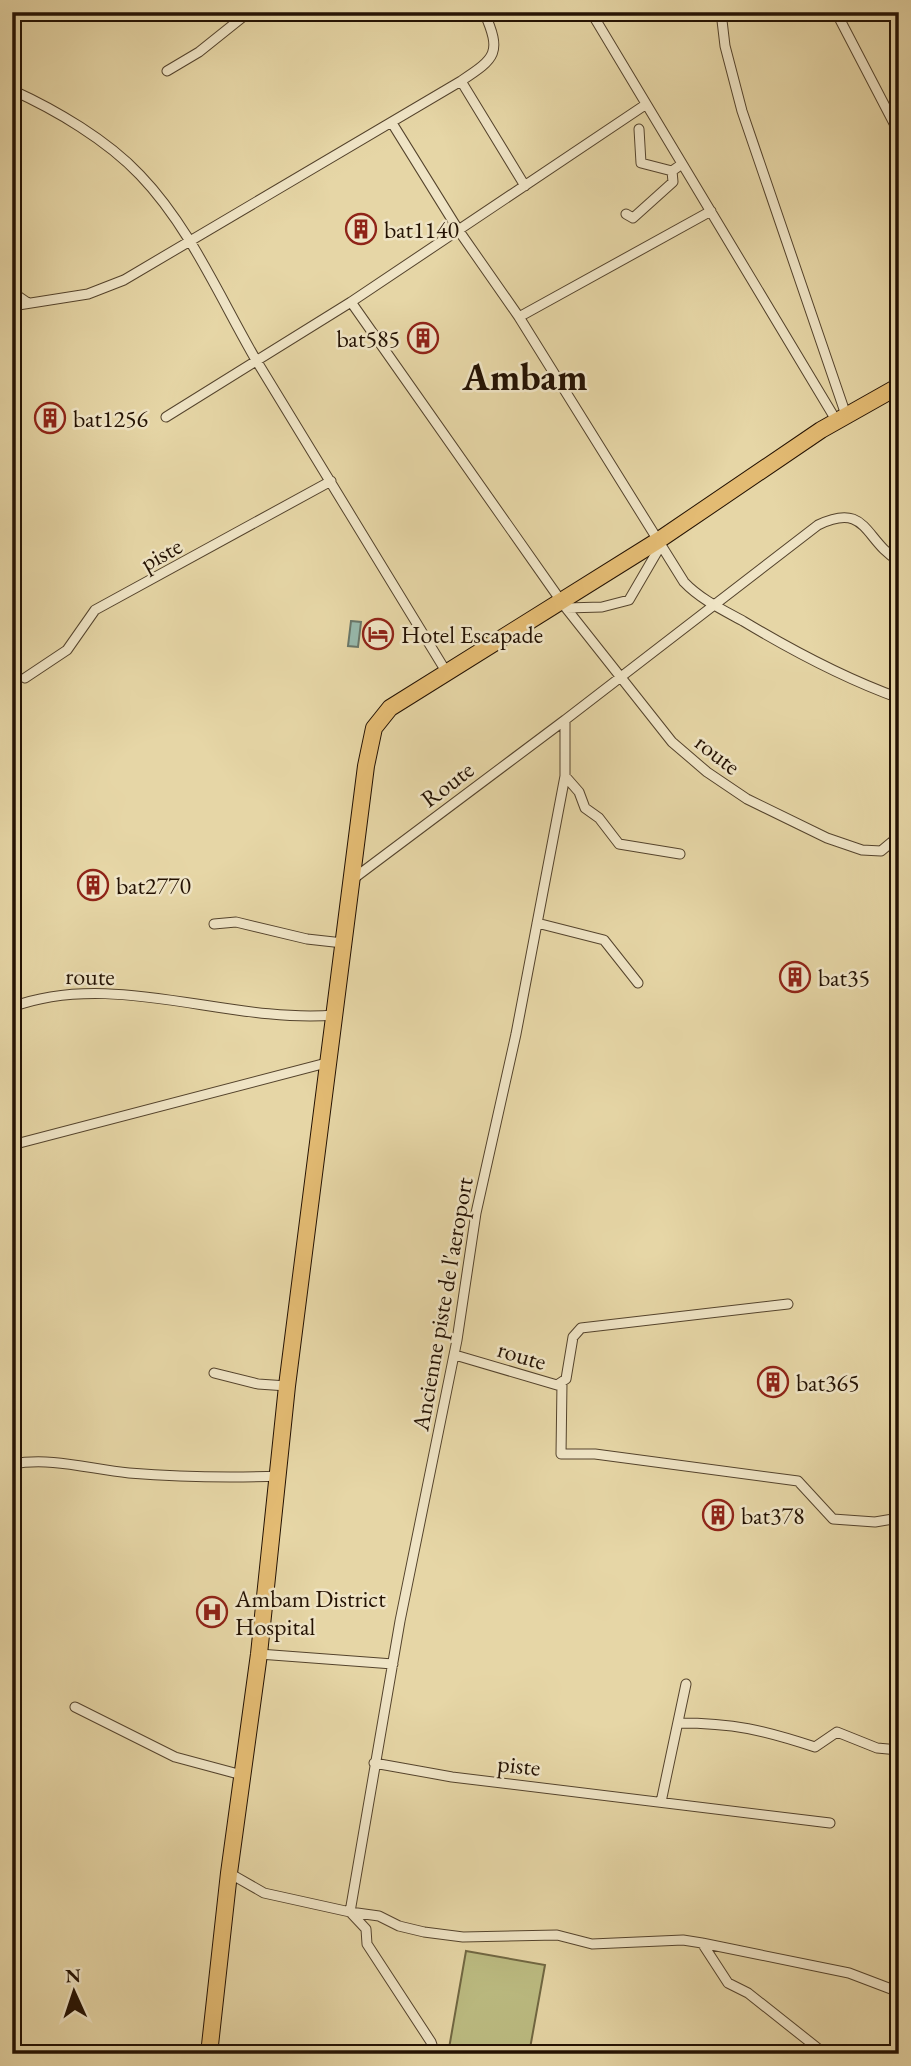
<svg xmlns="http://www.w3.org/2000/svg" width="911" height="2066" font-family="'EB Garamond',serif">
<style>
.green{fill:#bcbc82;stroke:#706742;stroke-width:2}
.water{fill:#97b9ac;stroke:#697668;stroke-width:2}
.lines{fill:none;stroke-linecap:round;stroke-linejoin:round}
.minor-casing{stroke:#54432c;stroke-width:11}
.trunk-casing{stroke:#241203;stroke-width:18}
.minor{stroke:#efe4c5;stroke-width:9}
.trunk{stroke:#e3bb73;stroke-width:16}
.labels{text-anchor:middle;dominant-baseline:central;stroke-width:5;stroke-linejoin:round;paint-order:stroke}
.poi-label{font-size:24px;fill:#241203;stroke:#efe4c5;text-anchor:start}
.street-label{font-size:24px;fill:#241203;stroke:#efe4c5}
.town-label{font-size:38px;font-weight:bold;fill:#241203;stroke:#efe4c5}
</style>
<rect width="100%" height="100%" fill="#e6d6a6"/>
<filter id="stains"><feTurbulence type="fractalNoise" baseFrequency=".00286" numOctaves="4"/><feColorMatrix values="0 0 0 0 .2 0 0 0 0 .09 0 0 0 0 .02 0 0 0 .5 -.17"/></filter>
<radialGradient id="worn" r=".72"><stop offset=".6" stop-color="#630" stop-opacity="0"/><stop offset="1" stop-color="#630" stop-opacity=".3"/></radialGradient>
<path class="green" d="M466 1951 545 1965 529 2054H448Z"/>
<path class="water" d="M351 621 361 622 358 647 348 646Z"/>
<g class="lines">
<g class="minor-casing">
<path id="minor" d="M591 12 836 420
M721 12 725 46 742 111 846 415
M836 12 899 133
M167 71 199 52 249 12
M461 81 525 186
M12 90C56 110 107 140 140 175 190 227 220 298 256 360 319 465 384 568 447 673
M392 123 459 231 519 317 684 582C700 599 723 610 743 621 793 651 843 678 899 698
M639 129 641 163 672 171
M626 214 633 218 673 182 672 171 682 164
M12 292 28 303
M351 302 566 608 672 742 707 772 747 799 827 838 862 850 881 851 893 841 899 829
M12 306 88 294 124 280 461 81C496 58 502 53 484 12
M519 317 711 211
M166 417 351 302 645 105
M566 608 602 607 629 600 661 545
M25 678 67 650 95 610 331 481
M565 776 579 792 585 808 599 818 619 844 680 854
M353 879 565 720
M537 923 604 940 638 983
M214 924 236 922 307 939 343 943
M12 1007C114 969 228 1024 335 1015
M12 1145 330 1062
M455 1355 557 1385 566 1379 573 1337 581 1328 788 1304
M214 1373 258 1384 287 1386
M562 1383 561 1454H595L798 1481 833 1519 875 1522 899 1518
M12 1464C53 1457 89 1469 129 1473 180 1477 229 1478 280 1476
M259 1654 393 1664
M75 1707 175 1757 242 1775
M678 1723C734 1723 763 1730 815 1747L837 1732 877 1748 899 1750
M374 1763 452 1777 830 1823
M661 1802 686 1684
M229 1873 264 1893 350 1912 400 1621 457 1340 476 1213 516 1034 565 776V720L818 525C868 501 864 541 899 561
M350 1912 379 1916 399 1926 424 1932 463 1937 557 1935 592 1944 683 1940 702 1943 849 1973 899 1992
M351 1913 366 1929 367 1944 431 2042 435 2054
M702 1943 728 1983 748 1993 825 2054"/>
</g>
<g class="trunk-casing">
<path id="trunk" d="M209 2054 229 1873 259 1654 287 1386 366 766 374 728 390 708 659 540 821 430 899 386"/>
</g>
<use href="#minor" class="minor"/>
<use href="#trunk" class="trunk"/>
</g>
<defs>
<g id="building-ring" transform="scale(1.575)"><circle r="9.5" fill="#efe4c5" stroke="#8f2418" stroke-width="1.5"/><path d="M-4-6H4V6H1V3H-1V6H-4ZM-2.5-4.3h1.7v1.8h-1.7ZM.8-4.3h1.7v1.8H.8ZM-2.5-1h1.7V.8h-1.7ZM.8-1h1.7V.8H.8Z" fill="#8f2418"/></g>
<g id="hotel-ring" transform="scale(1.575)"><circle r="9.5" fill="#efe4c5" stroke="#8f2418" stroke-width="1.5"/><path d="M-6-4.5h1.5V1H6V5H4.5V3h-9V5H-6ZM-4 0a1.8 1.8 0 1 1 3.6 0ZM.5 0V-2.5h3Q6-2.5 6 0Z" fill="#8f2418"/></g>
<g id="hospital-ring" transform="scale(1.575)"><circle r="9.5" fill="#efe4c5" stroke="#8f2418" stroke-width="1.5"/><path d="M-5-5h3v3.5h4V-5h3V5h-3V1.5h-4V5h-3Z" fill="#8f2418"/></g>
</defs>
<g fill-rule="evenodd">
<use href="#building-ring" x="361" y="229"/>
<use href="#building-ring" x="423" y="338"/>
<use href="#building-ring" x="50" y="418"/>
<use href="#hotel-ring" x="378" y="634"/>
<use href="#building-ring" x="93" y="885"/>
<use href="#building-ring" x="795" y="977"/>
<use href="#building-ring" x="773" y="1382"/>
<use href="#building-ring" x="718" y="1515"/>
<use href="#hospital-ring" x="212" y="1612"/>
</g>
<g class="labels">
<g class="poi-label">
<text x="384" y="229">bat1140</text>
<text x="400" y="338" text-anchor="end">bat585</text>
<text x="73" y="418">bat1256</text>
<text x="401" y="634">Hotel Escapade</text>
<text x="116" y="885">bat2770</text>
<text x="818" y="977">bat35</text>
<text x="796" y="1382">bat365</text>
<text x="741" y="1515">bat378</text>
<text x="235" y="1598">Ambam District<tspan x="235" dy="28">Hospital</tspan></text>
</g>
<g class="street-label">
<text transform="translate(161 554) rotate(-29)">piste</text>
<text transform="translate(718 754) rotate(38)">route</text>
<text transform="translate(447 784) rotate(-37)">Route</text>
<text transform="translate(90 976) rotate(1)">route</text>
<text transform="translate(442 1304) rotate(-80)">Ancienne piste de l'aeroport</text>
<text transform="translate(522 1355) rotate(17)">route</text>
<text transform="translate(519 1765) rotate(6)">piste</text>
</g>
<g class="town-label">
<text x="525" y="376">Ambam</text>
</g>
</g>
<rect width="911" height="2066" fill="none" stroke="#e6d6a6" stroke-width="42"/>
<rect x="14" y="14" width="883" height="2038" fill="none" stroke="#241203" stroke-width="3.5"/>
<rect x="21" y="21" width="869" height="2024" fill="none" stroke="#241203" stroke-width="2"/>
<g transform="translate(74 1992) rotate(357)" stroke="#efe4c5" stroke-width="5" paint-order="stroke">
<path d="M0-5L12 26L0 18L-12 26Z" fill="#241203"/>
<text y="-10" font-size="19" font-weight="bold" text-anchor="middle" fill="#241203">N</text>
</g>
<rect width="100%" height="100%" filter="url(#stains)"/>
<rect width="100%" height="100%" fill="url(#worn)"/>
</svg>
